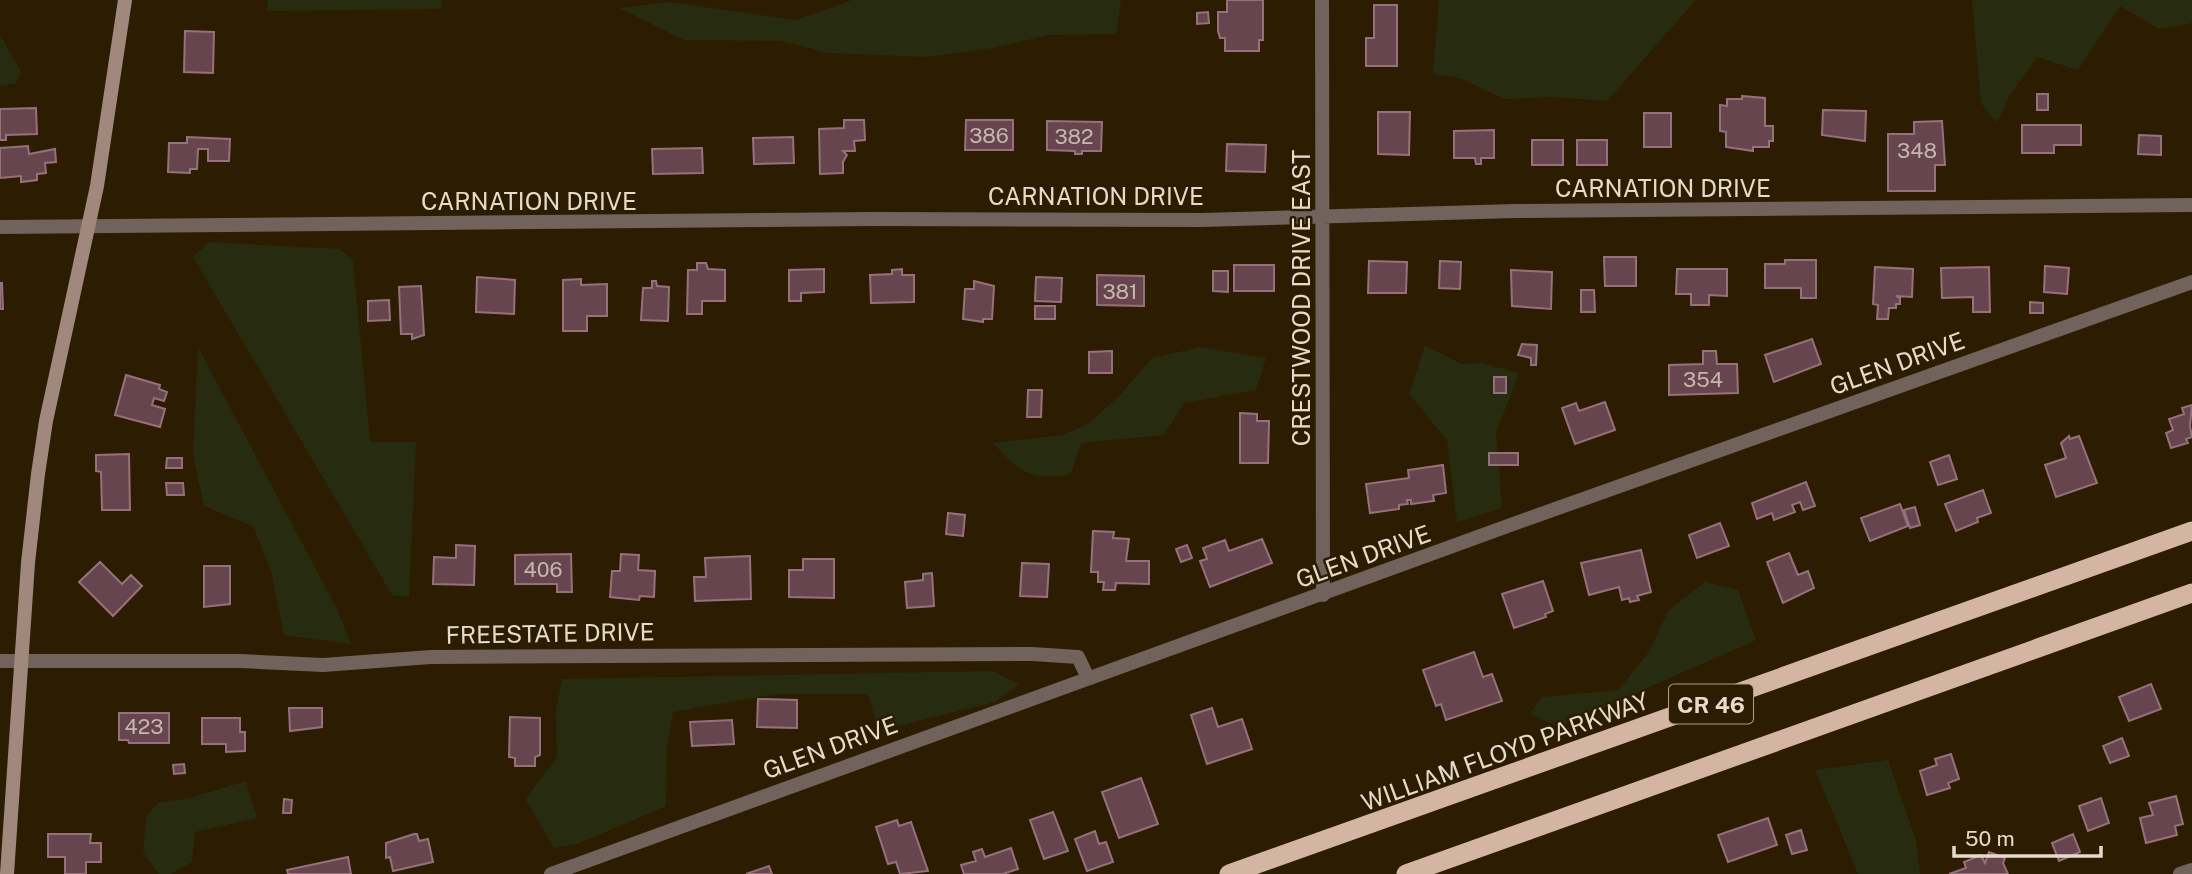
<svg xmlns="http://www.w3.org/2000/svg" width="2192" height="874" font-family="'Public Sans',sans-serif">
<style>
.green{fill:#272c10}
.building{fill:#67454f;stroke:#96717b;stroke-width:2}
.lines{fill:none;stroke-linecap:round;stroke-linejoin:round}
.minor{stroke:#71625b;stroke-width:14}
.secondary{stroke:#a0887d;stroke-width:14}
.trunk{stroke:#d4b4a2;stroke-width:19}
.labels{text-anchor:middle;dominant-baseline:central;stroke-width:5;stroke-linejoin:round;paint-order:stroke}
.number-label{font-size:21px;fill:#c6b6ac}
.shield{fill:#2c1c01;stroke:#aea28e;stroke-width:2}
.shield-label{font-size:23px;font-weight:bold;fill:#e6dbcb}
.street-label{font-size:24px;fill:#e6dbcb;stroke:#2c1c01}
</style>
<rect width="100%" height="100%" fill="#2c1c01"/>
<path class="green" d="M268 0H441L442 9 266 11Z
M852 0H1121L1116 34 1049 35 992 48 927 57 828 53 781 41 684 40 620 8 669 2 796 20Z
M1439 0H1696L1607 101 1553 97 1504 99 1460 78 1433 74Z
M1972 0H2192V23L2159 29 2120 6 2078 70 2037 57 2010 95 1997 123 1981 103Z
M0 35 21 72 16 83 0 86Z
M209 242 340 249 353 261 370 442H416L409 597 392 595 193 257Z
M1425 345 1461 364 1482 363 1519 373 1496 433 1502 508 1457 522 1447 440 1409 394Z
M198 347 336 607 351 644 284 635 271 571 253 526 204 506 193 455Z
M1201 347 1266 358 1256 390 1184 403 1164 435 1081 443 1071 474C1030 482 1020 472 993 443L1063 435 1088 424 1119 396 1152 358Z
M1705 582 1738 590 1756 640 1559 727 1530 714 1542 697 1618 690 1649 652 1668 611Z
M992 671 1019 684 995 702 886 729 877 725 868 694H775L673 712 667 748 666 806 577 844 554 848 525 799 557 757 556 711 562 679Z
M1888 760 1916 840 1920 874H1858L1815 770Z
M246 781 257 818 195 832 192 862 171 874H159L143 852 146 817 158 803 190 798Z"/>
<path class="building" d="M1227 0H1263V40H1259V51H1225V38H1220L1218 31V12H1227Z
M1374 5H1397V66H1366V38H1374Z
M1208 12 1209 23 1197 24V13Z
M185 31 214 32 213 73 184 72Z
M2037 94H2048V110H2037Z
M1742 96 1765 98V126H1773V141H1769V147H1753V151L1726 147V132L1720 131V105L1727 106V99H1742Z
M36 108 37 134 6 135V140H0V109Z
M1823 110 1866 111 1865 141 1822 135Z
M1378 112H1410L1409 155 1378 154Z
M1644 113H1671V147H1644Z
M844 120H864L865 140 854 141 855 151H843L847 155 843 162V173L820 174 819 129 844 128Z
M966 120H1013V150H965Z
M1047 121 1102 122 1101 151H1082V154H1075V151L1047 150Z
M1942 121 1945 165H1935V191H1888V134H1914V122Z
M2022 125H2081V145H2054V153H2022Z
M1494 130V158H1481V164H1476L1475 158H1454V131Z
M2139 135 2161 136V155L2138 154Z
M187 137 230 139 229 161H208V149H198L197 169H190V173L168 172 169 143H187Z
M793 137 794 163 754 164 753 138Z
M1532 140H1563V165H1532Z
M1577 140H1607V165H1577Z
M1227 144 1266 145 1265 172 1226 171Z
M28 146 29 154 55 149 56 162 45 163 46 173 37 174V180L21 182V176L0 178V148Z
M702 148 703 173 653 174 652 149Z
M1604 257H1636V286H1605Z
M1785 260H1816V298H1801V288H1765V264H1785Z
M1369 261 1407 262 1406 293H1368Z
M1440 261 1461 262 1460 289 1439 288Z
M697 263H706L708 269 725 270V301H702V314H687L688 270H697Z
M1234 265H1274V291H1234Z
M2045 266 2069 268 2067 294 2044 292Z
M1875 267 1913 269 1912 297 1896 296 1900 298V304H1896V308H1889L1888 319H1877L1878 305 1873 304Z
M1989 267 1990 312H1973V297L1942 298 1941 268Z
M824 269V292L801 293V301H789V270Z
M902 269V275H914V302L871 303 870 275 892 274V270Z
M1677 269H1727V296L1709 295V305H1691V294H1676Z
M1511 270 1552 272 1551 309 1512 306Z
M1213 271H1228V292L1213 291Z
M1097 275 1144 276V306L1097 305Z
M477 277 515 280 514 314 476 312Z
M1036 277 1062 278 1061 302 1035 301Z
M581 279V285L607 284V316H587V331H563V280Z
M652 281H656L657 286 669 287 668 321 641 320 643 288H652Z
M974 281 994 286 992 319H983V322L963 319 965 289H974Z
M0 283H2L3 309H0Z
M421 286 424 335 412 339V334H401L399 287Z
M1581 290H1594L1595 312H1581Z
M389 300 390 320 368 321V301Z
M2030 302 2043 303V313H2030Z
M1035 306H1055V319H1035Z
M1812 339 1821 364 1774 382 1765 355Z
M1522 344 1537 345 1536 365H1531V358L1518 355Z
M1112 351V373H1089V352Z
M1703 351H1716L1717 364H1737L1738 393 1669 395V365L1703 364Z
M126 375 160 385 159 389 167 392 164 401 154 398 152 405 165 409 160 427 115 415Z
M1494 377H1506V393H1494Z
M1028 390H1042L1041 417H1027Z
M1605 402 1615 430 1575 444 1562 408 1576 403 1579 411Z
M2192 405 2190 426 2192 437 2186 439 2188 443 2171 448 2166 433 2173 430 2169 419 2184 414 2182 408Z
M1240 413 1257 414V421H1269L1268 463H1240Z
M2069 436 2070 439 2079 436 2097 483 2056 497 2045 465 2066 458 2061 443Z
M1489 453H1518V465H1489Z
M129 454 130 510H102L101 472 96 471V455Z
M1949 455 1957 479 1938 485 1930 462Z
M167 458H182V468H166Z
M1443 465 1446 493 1433 495 1434 501 1411 504V500H1407L1408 504 1399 505V509L1370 513 1366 484 1409 478 1408 470Z
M1806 482 1815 506 1803 510 1800 502 1792 505 1795 512 1774 520 1772 513 1757 519 1752 503Z
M166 483H183L184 495H167Z
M1983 490 1991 513 1977 518 1978 522 1956 531 1945 504Z
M1900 504 1908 526 1870 541 1861 518Z
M1915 507 1920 525 1910 528 1904 510Z
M948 513 965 515 963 536 946 534Z
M1720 523 1729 546 1697 558 1689 535Z
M1093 531 1114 532 1113 538 1129 539 1126 561H1149V584L1116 583 1115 590H1103L1104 582H1098V572H1091Z
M1262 539 1272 563 1210 587 1200 561 1207 559 1203 548 1225 540 1229 551Z
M456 545 475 546 474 585 433 584 434 557 456 558Z
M1187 545 1192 558 1181 562 1176 549Z
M1641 550 1651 592 1637 596 1639 600 1630 602 1629 598 1622 600 1619 587 1589 595 1581 563Z
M1789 553 1798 575 1808 571 1814 588 1783 603 1767 562Z
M571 554 572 592H557V584H515V555Z
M621 554 639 555 638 570 655 571 654 597 640 596 639 600 610 597 612 571H620Z
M750 556 751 599 695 601 694 577H706L705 558Z
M803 559H834V598L789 597V570H803Z
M100 562 122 584 131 575 142 586 113 616 79 582Z
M1022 563 1049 564 1047 597 1020 596Z
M204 566H230V604L204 607Z
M932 573 934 606 907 608 905 582 923 580V574Z
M1543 581 1553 611 1545 614 1546 617 1514 628 1502 594Z
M1474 652 1483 677 1492 674 1502 701 1446 720 1441 704 1436 706 1423 670Z
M2151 684 2161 709 2129 721 2119 697Z
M758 699 797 700V728L757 727Z
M289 708H322V727L290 731Z
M1212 708 1218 727 1242 719 1252 749 1207 764 1191 715Z
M119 713H169V743H129L128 740H119Z
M510 717 540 718V755L535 757V766H515V758L509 757Z
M202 718H240V732H245V751L226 752V744H202Z
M732 720 734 744 692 746 690 722Z
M2122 738 2129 756 2110 763 2103 746Z
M1951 754 1959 779 1948 783 1950 788 1927 795 1920 771 1937 765 1935 759Z
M184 764 185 773 174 774 173 765Z
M1141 778 1158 824 1119 838 1102 792Z
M2176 796 2183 824 2175 826 2177 835 2146 843 2140 818 2153 815 2149 803Z
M2101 798 2109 823 2088 831 2079 806Z
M284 799 292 800 291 813H283Z
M1053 812 1068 851 1044 859 1030 820Z
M1768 818 1777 845 1728 862 1718 835Z
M897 820 899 826 911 822 928 871 900 874 896 862 888 864 876 827Z
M1801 830 1807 850 1792 854 1786 835Z
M1095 831 1099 844 1106 842 1113 862 1087 871 1075 839Z
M48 834H91L90 843H101V862H86V874H65V857H48Z
M414 834H417L419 841 428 839 433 862 393 871 390 857 386 858V843Z
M2073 834 2080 852 2059 861 2052 843Z
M1011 848 1018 869 1003 874H964L961 865 976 861 973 852 982 849 985 857Z
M1989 852 2005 858 2003 863 2008 874H1949L1966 868 1964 862 1981 855 1985 863Z
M348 857 351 874H288L287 870Z
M769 866 772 874H746Z"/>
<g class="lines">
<path class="minor" d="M1322 0 1323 595
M0 227 874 219 1202 220 1515 211 2192 205
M0 661H240L323 665 431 657 1032 654 1078 657 1088 678
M551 874 1516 523 2192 282
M2180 874 2192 870"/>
<path class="secondary" d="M7 874 28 563 38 474 46 421 97 186 125 0"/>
<path class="trunk" d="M1229 874 2192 531
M1406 874 2192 593"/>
</g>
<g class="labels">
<g class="number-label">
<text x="989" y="135">386</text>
<text x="1074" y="136">382</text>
<text x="1917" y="150">348</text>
<text x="1120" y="291">381</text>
<text x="1703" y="379">354</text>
<text x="543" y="569">406</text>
<text x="144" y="726">423</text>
</g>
<rect class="shield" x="1669" y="684.5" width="84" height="39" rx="5"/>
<g class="shield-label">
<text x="1711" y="704">CR 46</text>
</g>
<g class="street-label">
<text x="1663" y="188">CARNATION DRIVE</text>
<text x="1096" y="196">CARNATION DRIVE</text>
<text x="529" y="201">CARNATION DRIVE</text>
<text transform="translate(1301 298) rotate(-90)">CRESTWOOD DRIVE EAST</text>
<text transform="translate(1897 363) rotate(-20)">GLEN DRIVE</text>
<text transform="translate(1363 556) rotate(-20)">GLEN DRIVE</text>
<text transform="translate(550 633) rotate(-1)">FREESTATE DRIVE</text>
<text transform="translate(830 747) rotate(-20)">GLEN DRIVE</text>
<text transform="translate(1505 751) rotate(-20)">WILLIAM FLOYD PARKWAY</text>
</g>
</g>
<path d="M1954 846v10h147v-10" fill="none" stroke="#e6dbcb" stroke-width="3.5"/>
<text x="1965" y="846" font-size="21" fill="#e6dbcb" stroke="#2c1c01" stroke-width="5" paint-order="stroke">50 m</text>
</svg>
